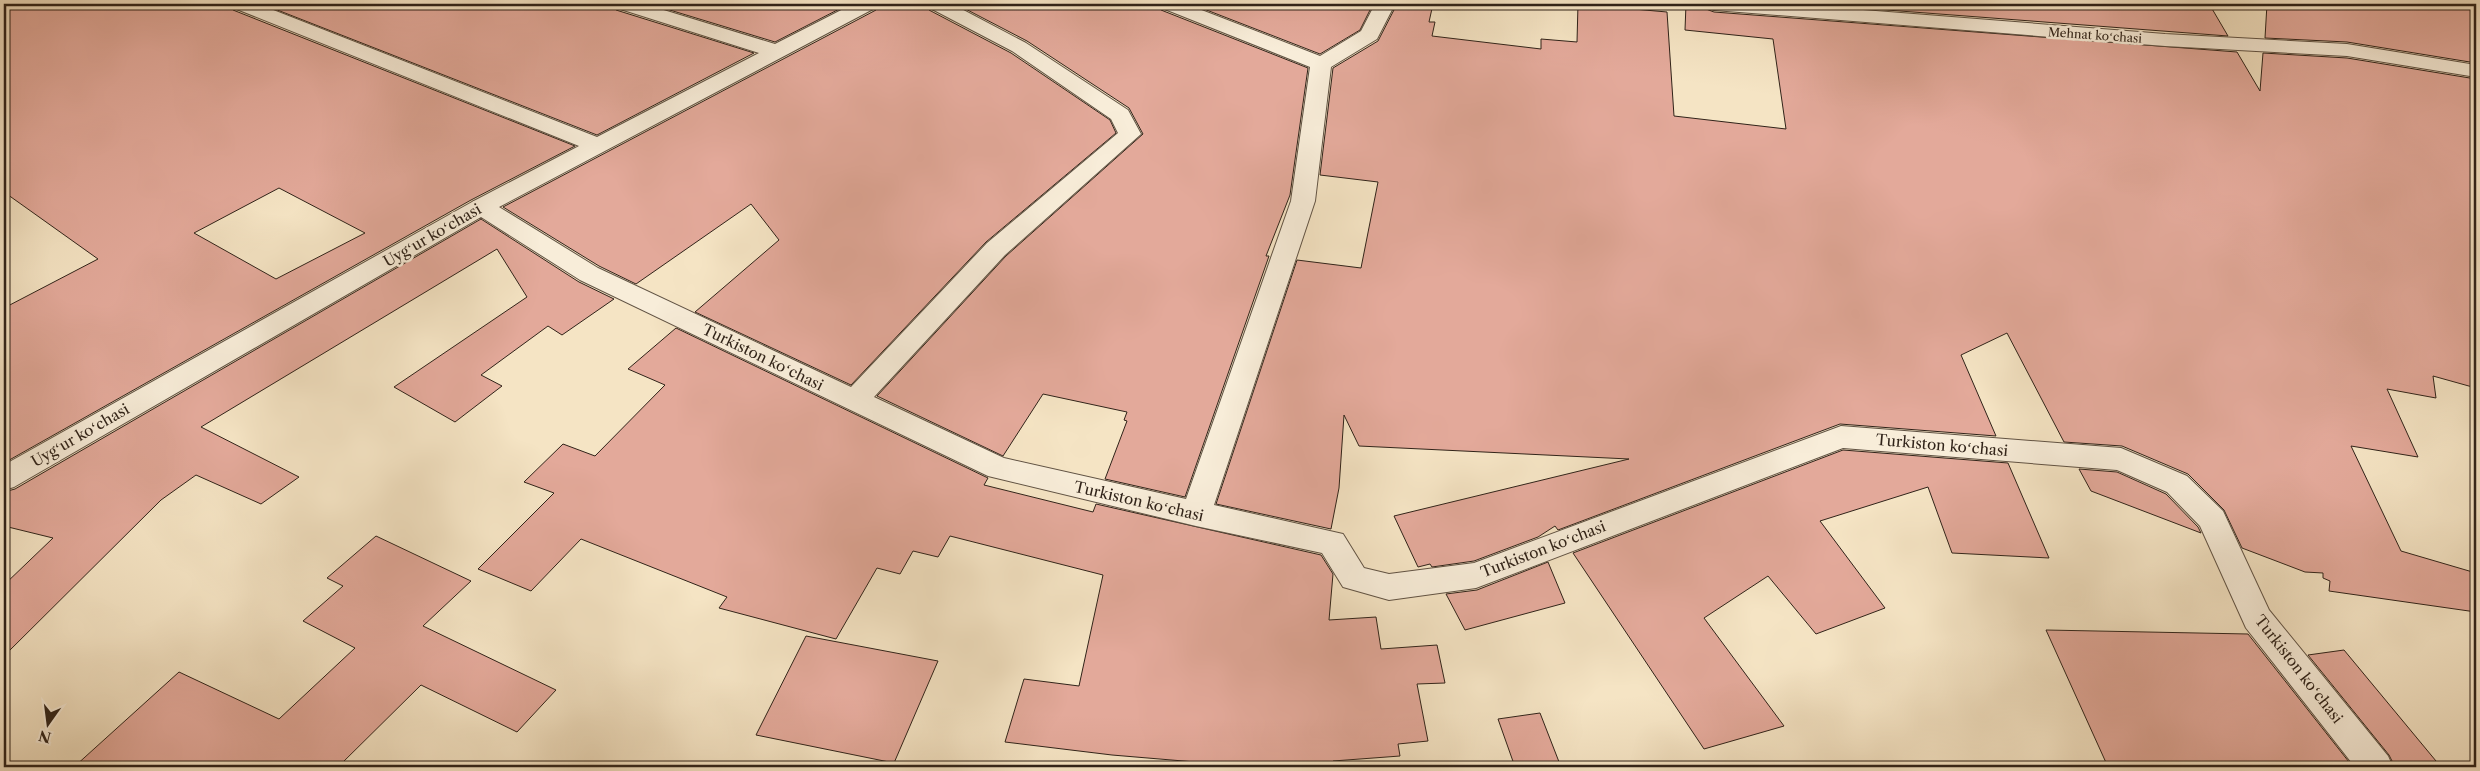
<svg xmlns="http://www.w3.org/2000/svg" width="2480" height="771" font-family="'Libre Caslon Text',serif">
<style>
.building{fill:#e3a99a;stroke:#302319;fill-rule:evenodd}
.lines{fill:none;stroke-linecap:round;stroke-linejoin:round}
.minor-casing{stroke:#615344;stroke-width:2}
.minor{fill:#f8edd9;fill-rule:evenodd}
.labels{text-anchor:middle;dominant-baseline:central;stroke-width:5;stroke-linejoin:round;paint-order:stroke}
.far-street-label{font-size:12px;fill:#302319;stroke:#f8edd9}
.street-label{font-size:15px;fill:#302319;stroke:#f8edd9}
</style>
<rect width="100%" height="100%" fill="#f5e4c4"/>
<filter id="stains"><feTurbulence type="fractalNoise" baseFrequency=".004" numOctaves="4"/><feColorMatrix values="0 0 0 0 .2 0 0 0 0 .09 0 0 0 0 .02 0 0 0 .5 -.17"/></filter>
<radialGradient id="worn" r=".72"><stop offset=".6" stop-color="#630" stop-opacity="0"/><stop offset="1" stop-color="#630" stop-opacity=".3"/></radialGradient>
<path class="building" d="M4 4H229L233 10 575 146 471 200 4 463V308L98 259 4 192ZM279 188 365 233 276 279 194 233Z
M262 4H612L616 10 754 53 597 135Z
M650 4H849L775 42Z
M880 4H925L929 10 1011 53 1110 120 1116 133 986 242 851 385 695 312 779 240 751 204 636 284 599 266 503 207 876 10Z
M956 4H1157L1161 10 1308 68 1290 195 1266 256H1269L1185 497 1105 479 1127 421 1124 420 1127 412 1043 394 1003 456 877 396 1006 256 1143 134 1129 108 1027 41Z
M1191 4H1373L1360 30 1320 54Z
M1397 4H1433L1429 22H1435L1432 36 1541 49V39L1577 42 1578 4 1667 12 1674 116 1786 129 1773 39 1685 30 1686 4H1702L1706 9 1714 12 2237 52 2260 91 2263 53 2347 58 2476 79V388L2433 376 2436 398 2387 389 2418 457 2351 446 2401 551 2476 573V612L2329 591 2330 581 2323 578V573L2305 572 2242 548 2224 510 2188 474 2122 446 2064 442 2007 333 1961 355 1996 436 1840 424 1558 530 1555 526 1538 537 1474 561 1432 567 1430 564 1418 567 1394 516 1629 459 1359 446 1344 415 1339 488 1331 529 1216 504 1297 260 1361 268 1378 182 1320 175 1333 68 1378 41Z
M1808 4H2171L2211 7 2228 36Z
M2267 4H2476V63L2347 42 2265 38Z
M481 219 579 282 614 299 562 335 548 326 481 375 502 386 455 422 394 387 527 297 497 249 201 427 299 477 261 504 196 475 161 500 4 656V585L53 538 4 526V492L15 489Z
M676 328 988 478 984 485 1093 512 1096 504 1321 555 1333 574 1329 620 1376 617 1381 649 1437 645 1445 683 1417 684 1428 741 1398 744 1400 756 1333 761V767H1231V765L1112 755 1005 742 1024 679 1079 686 1103 575 950 536 938 557 913 551 900 574 877 568 836 639 719 608 727 597 581 539 531 591 478 569 554 493 524 482 563 444 595 456 665 385 628 369Z
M1843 450 2008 463 2049 558 1952 553 1928 487 1820 521 1885 608 1816 634 1768 576 1704 618 1784 726 1704 749 1573 553Z
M2079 469 2117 472 2166 494 2198 527 2201 533 2091 491Z
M376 536 471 581 423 626 556 690 517 732 421 685 338 767H74L179 672 279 719 355 648 303 621 343 586 327 578Z
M1548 562 1565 603 1465 630 1446 594 1477 590Z
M2046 630 2248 634 2353 767H2108Z
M806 636 938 661 894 763 756 735Z
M2344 650 2441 767H2395L2389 755 2308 655Z
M1540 713 1561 767H1515L1498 719Z"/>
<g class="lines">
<g class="minor-casing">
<path id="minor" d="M231 4H258L597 137 759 53 617 8 614 4H644L775 44 853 4H878L875 8 499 207 598 268 851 387 987 243 1118 133 1111 119 1012 51 930 8 927 4H952L1026 43 1128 110 1141 134 1005 255 874 397 1004 458 1186 499 1291 201 1310 67 1162 8 1159 4H1186L1320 56 1361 31 1375 4H1395L1377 39 1331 67 1315 201 1214 505 1343 534 1364 568 1389 574 1474 563 1841 426 2121 448 2187 476 2223 511 2269 610 2388 756 2393 767H2355L2246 628 2200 526 2167 492 2117 470 1843 448 1476 588 1389 600 1343 587 1322 553 1196 526 988 476 580 280 481 217 14 487 4 490V465L472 202 579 146 234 8Z
M1704 4H1787L2165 34 2347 44 2476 65V77L2347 56 2165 46 1714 10 1707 8Z"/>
</g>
<use href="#minor" class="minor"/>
</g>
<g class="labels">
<g class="far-street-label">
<text transform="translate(2095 35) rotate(4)">Mehnat koʻchasi</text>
</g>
<g class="street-label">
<text transform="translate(432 235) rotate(-30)">Uygʻur koʻchasi</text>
<text transform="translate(763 357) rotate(26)">Turkiston koʻchasi</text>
<text transform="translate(80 435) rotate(-30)">Uygʻur koʻchasi</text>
<text transform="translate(1942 445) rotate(5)">Turkiston koʻchasi</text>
<text transform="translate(1139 501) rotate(13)">Turkiston koʻchasi</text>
<text transform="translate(1543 549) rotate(-21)">Turkiston koʻchasi</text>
<text transform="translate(2299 669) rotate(52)">Turkiston koʻchasi</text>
</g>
</g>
<rect width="2480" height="771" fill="none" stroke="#f5e4c4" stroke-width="20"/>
<rect x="5" y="5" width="2470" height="761" fill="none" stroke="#302319" stroke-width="2.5"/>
<rect x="10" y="10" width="2460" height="751" fill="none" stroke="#302319"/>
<g transform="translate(48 724) rotate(194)" stroke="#f8edd9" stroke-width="4" paint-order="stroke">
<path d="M0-4L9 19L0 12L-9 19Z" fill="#302319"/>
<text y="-8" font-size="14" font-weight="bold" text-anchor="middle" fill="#302319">N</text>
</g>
<rect width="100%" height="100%" filter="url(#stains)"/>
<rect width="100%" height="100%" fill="url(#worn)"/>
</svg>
